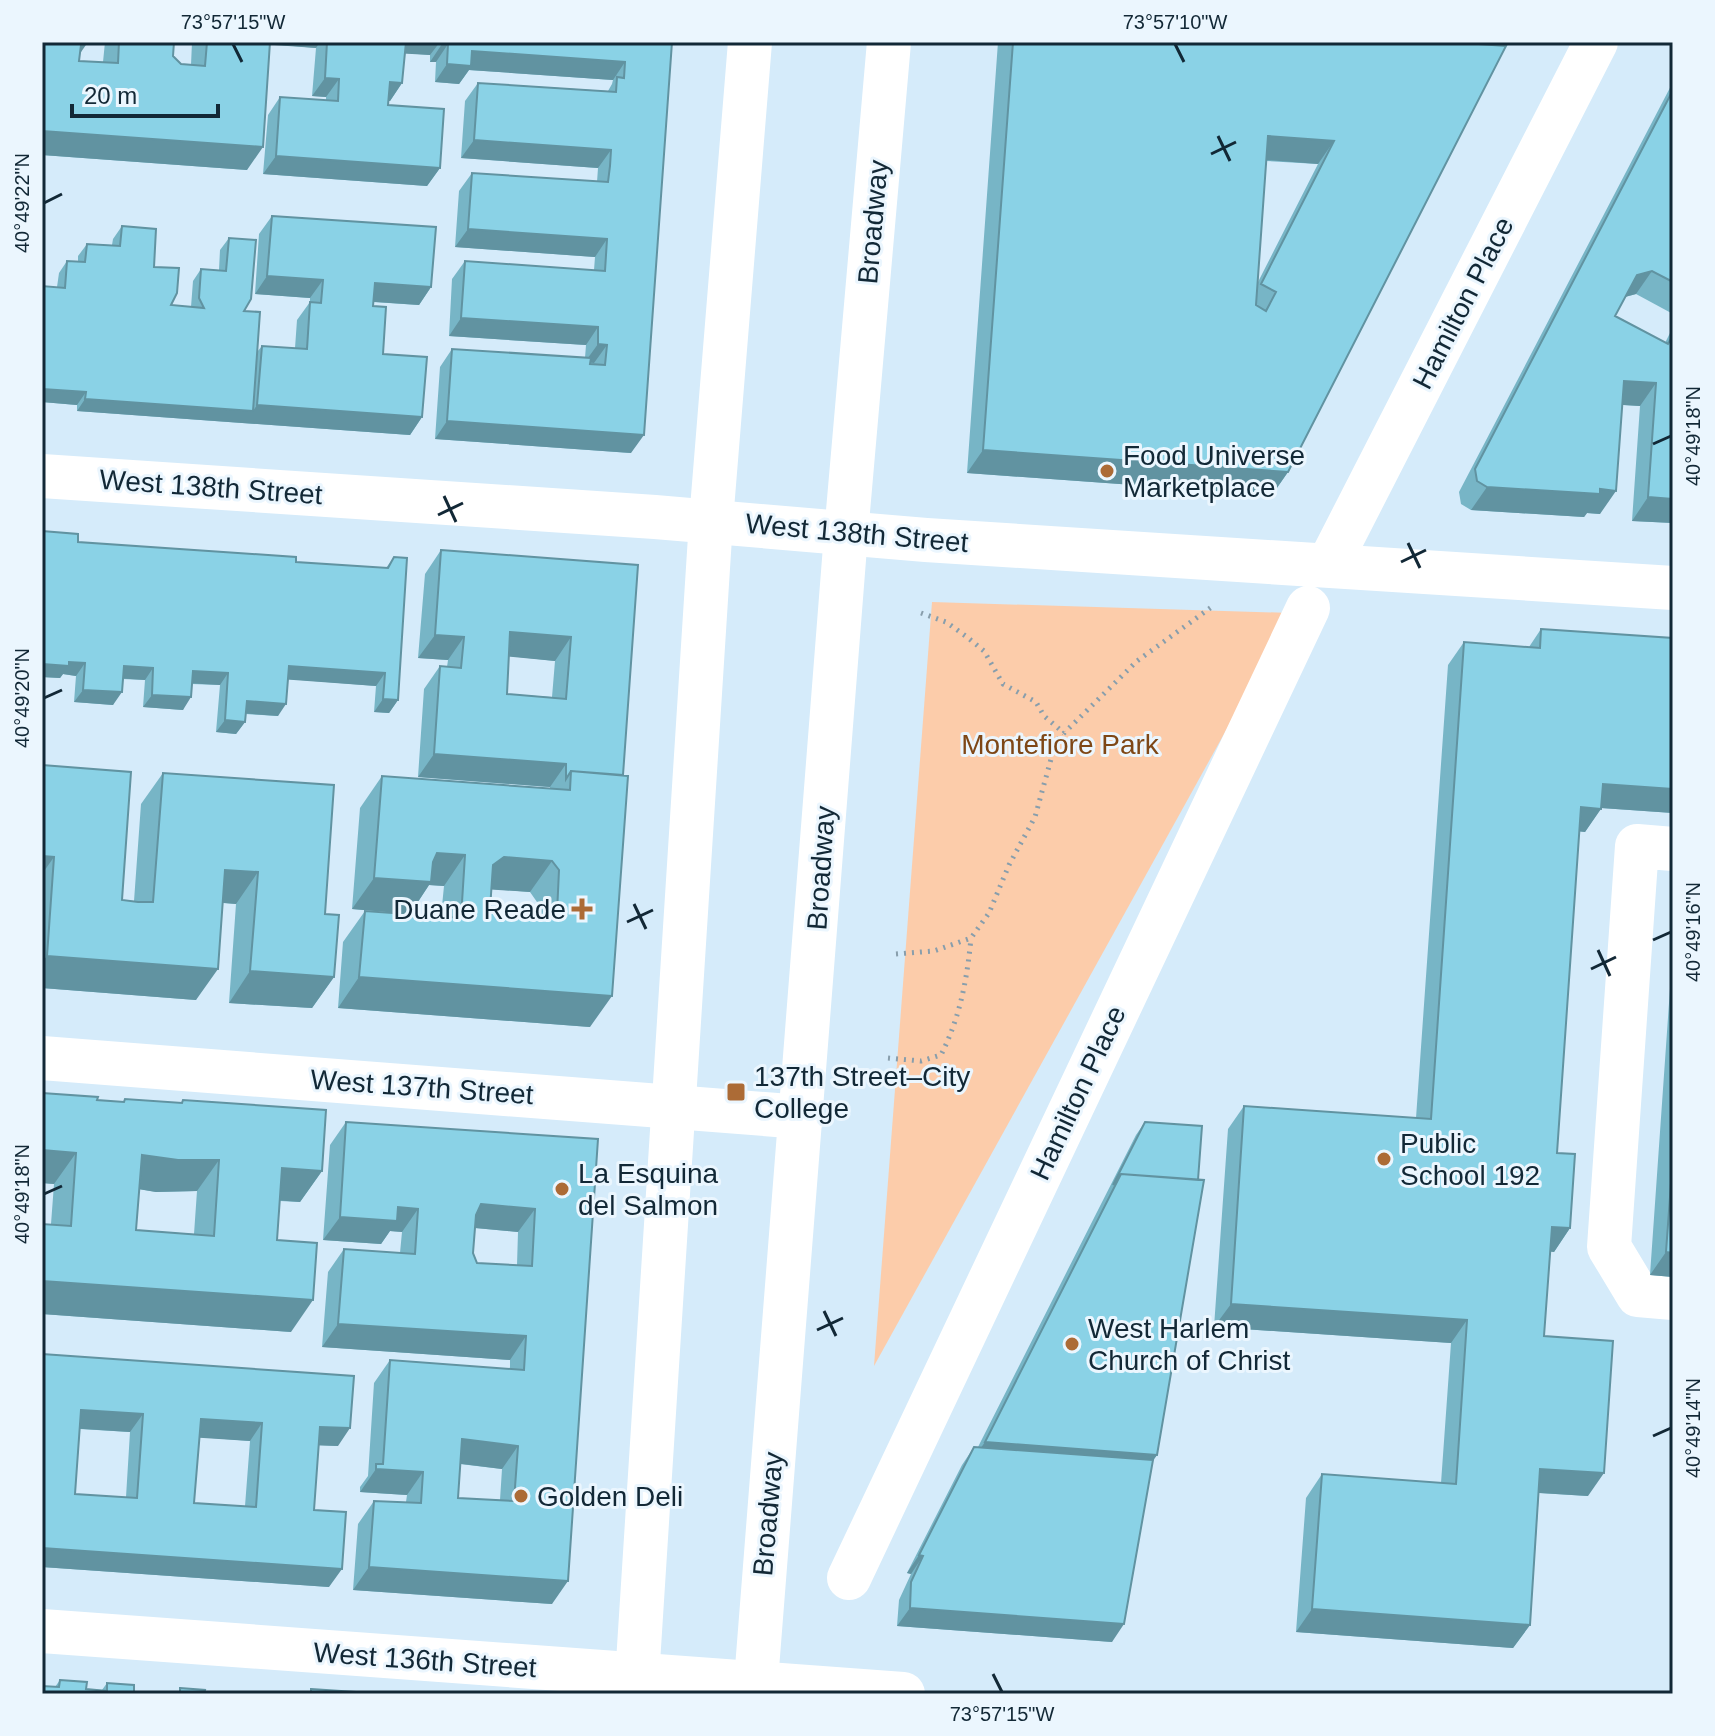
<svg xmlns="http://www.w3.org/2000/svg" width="1715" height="1736" font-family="Arial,sans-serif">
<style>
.green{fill:#fcccaa}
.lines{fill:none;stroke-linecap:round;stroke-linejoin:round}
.path{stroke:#889eac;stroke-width:5;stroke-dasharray:2 6;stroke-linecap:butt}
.minor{stroke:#fff;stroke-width:44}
.major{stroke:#fff;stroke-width:44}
.wall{fill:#77b5c6;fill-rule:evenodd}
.shaded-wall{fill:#6193a1}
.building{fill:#8ad2e6;stroke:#6193a1;stroke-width:2;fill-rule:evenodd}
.ticks{fill:none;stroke:#122836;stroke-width:3}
.poi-dot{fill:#ac6b36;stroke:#ebf6fe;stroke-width:3}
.labels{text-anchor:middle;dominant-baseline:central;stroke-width:6;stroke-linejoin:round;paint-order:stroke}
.street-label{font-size:28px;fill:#122836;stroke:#ebf6fe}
.poi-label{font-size:28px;fill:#122836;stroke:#ebf6fe;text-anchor:start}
.park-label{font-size:28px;fill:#7e4716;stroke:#ebf6fe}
.neatline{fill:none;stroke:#122836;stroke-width:3}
.ticks-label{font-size:20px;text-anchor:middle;fill:#122836}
</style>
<rect width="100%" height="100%" fill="#d5ebfa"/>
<path class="green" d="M932 602 1291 613 874 1366Z"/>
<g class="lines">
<path class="path" d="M921 613 946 622 967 637 984 651 1003 684 1036 702 1044 716 1064 733
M896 954 934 951 971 938 989 913 1009 865 1035 817 1056 741 1137 661 1213 606
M888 1058 921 1061 941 1055C960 1017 967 980 971 938"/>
<path class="minor" d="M42 476 655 517 926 540 1673 588
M1329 564 1596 42
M1673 849 1637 846 1609 1247 1638 1295 1673 1298
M42 1058 802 1117
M849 1578 1308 608
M42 1631 903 1694"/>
<path class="major" d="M636 1694 711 521 750 42
M755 1694 846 534 889 42"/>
</g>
<path class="wall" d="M105 42H174L173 56 181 64 191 65 192 42H672L631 453 435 439 440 367 452 349 585 358 586 345 449 336 452 279 465 261 594 270 595 257 455 247 459 191 472 173 597 182 598 168 461 158 465 101 478 83 608 91 612 84 613 80 469 70 459 84 435 82 436 62H430V55L405 53 402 83 390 101H389L388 105 440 168 427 186 263 174 268 115 280 97 326 100V97L312 96 316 48 270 44 247 170 42 155 80 53 79 61 103 62Z
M998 42H1451L1288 472 1272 495 967 473ZM1266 161 1318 164 1258 282Z
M1673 82V314L1636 294 1625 297 1615 316 1665 343 1673 327V523L1632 521 1640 406 1623 405 1600 514 1587 513 1584 517 1471 510 1461 504 1459 492Z
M272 216 431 287 419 305 373 302V306L383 354 422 417 410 435 77 411V405L42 402V286L57 287 59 273 67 261 78 262V256L87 244 112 245 113 239 122 226 154 267 171 305 191 307 193 281 201 269 219 270 220 250 229 238 244 311 257 352 262 346 295 348 297 320 310 302V298L255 294 259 234Z
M42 531 78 542 296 562 386 568 394 557 398 700 389 713 374 712 376 686 288 679 278 716 246 714 245 722 236 734 216 732 220 685 192 684 183 710 143 707 145 680 123 679 113 705 74 702 76 676 63 674 60 678 42 677Z
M441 550 638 565 590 1027 338 1008 343 942 365 911 441 916 444 886 429 885 410 914 352 909 360 808 382 776 550 789V787L418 777 424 689 440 666 447 667 448 660 418 658 425 574ZM509 656 555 661 552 697 507 694ZM492 889 530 892 537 902 536 919 499 917 490 909Z
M1541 629 1673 638V813L1601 808 1585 832 1579 831 1557 1153 1570 1228 1554 1252 1550 1251 1544 1336 1588 1496 1539 1493 1530 1625 1513 1648 1296 1632 1306 1498 1322 1474 1441 1483 1451 1343 1214 1327 1228 1129 1244 1106 1416 1118 1448 665 1464 642 1529 647Z
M42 765 122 900 134 901 141 804 163 773 325 914 334 977 312 1008 229 1003 236 904 223 903 196 1000 42 988Z
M1673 946V1277L1650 1275Z
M42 1093 97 1100 123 1102 125 1099 181 1103 183 1100 322 1171 300 1202 280 1201 277 1240 291 1332 42 1314V1224H51L54 1184 42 1183ZM139 1189 156 1192 197 1191 194 1234 136 1230Z
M346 1122 598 1139 552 1604 353 1590 358 1524 374 1501 406 1502 407 1495 360 1492V1487L368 1476 374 1383 390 1360 510 1369V1360L322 1347 328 1272 344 1249 400 1253 402 1232 390 1231 381 1244 323 1240 330 1145ZM475 1228 518 1232 517 1265 477 1263 473 1253ZM460 1464 502 1469 500 1500 458 1498Z
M1145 1122 1157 1455 1153 1460 1112 1642 897 1626 899 1600 911 1574 907 1573 962 1465 974 1447H978L1136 1135Z
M42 1354 338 1446 318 1445 314 1510 329 1587 42 1567ZM80 1429 130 1432 126 1497 75 1494ZM199 1437 250 1441 245 1506 194 1503Z
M60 1680 87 1682 86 1689 102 1690 107 1683 134 1685V1693L149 1694H42V1686L55 1687Z"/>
<path class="shaded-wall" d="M88 42 72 65 81 45Z
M256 42H320L316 48 274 45 256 43Z
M401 42H440L430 55 394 53Z
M442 44H448L436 62H430Z
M472 51 625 62 613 80 469 70 459 84 435 82 447 64Z
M325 78 339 79 326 97 312 96Z
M390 82 402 83 390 101 377 100Z
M42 131 263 147 247 170 42 155Z
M1268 136 1334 141 1318 164 1252 159Z
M474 140 611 150 598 168 461 158Z
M276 156 440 168 427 186 263 174Z
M468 229 607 239 595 257 455 247Z
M1652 271 1636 294 1621 298 1637 275Z
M267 276 323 280 310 298 255 294Z
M375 283 431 287 419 305 362 301Z
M461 318 598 327 586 345 449 336Z
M598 344 607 345 594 363 585 362Z
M1624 381 1656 383 1640 406 1608 404Z
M42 389 86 392 77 405 42 402Z
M85 399 253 411 257 405 422 417 410 435 77 411Z
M447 421 644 435 631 453 435 439Z
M983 450 1288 472 1272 495 967 473Z
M1487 487 1600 489 1616 491 1600 514 1587 513 1584 517 1471 510Z
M1648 497 1673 499V523L1632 521Z
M510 632 571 637 555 661 494 655Z
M435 635 464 637 448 660 418 658Z
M69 662 85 663 76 676 63 674 60 678 42 677V664Z
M124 666 153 668 145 680 115 678Z
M289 666 385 673 376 686 280 679Z
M193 671 228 673 220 685 185 683Z
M83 690 122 692 113 705 74 702Z
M152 695 191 697 183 710 143 707Z
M383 699 398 700 389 713 374 712Z
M247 701 286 704 278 716 238 713Z
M225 720 245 722 236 734 216 732Z
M434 754 566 764 550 787 418 777Z
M1603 784 1673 789V813L1587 807Z
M1581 807 1601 809 1585 832 1565 830Z
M437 853 465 855 444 886 429 885 410 914 352 909 374 878Z
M42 856 54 857 42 874Z
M504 857 552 861 530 892 483 889 493 865Z
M225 870 258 872 236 904 203 901Z
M47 956 218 969 196 1000 42 988V962Z
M250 971 334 977 312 1008 229 1003Z
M359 977 612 996 590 1027 338 1008Z
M42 1150 76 1153 54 1184 42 1183Z
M142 1155 219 1160 197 1191 156 1192 120 1186Z
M282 1168 322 1171 300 1202 261 1199Z
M481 1204 535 1209 518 1232 465 1227Z
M398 1207 418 1209 402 1232 390 1231 381 1244 323 1240 340 1217Z
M1552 1227 1570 1228 1554 1252 1535 1250Z
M1666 1252 1673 1253V1277L1650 1275Z
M42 1281 313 1300 291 1332 42 1314Z
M1231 1304 1467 1320 1451 1343 1214 1327Z
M338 1324 526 1336 510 1360 322 1347Z
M81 1410 143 1414 130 1432 68 1428Z
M201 1419 262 1423 250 1441 188 1437Z
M320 1427 350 1428 338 1446 307 1445Z
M462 1439 518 1446 502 1469 446 1462Z
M985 1442 1157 1455 1141 1478 969 1465Z
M376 1469 423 1472 407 1495 360 1492Z
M1540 1469 1604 1473 1588 1496 1524 1492Z
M42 1548 342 1569 329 1587 42 1567Z
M919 1555 923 1556 911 1574 907 1573Z
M369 1567 568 1581 552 1604 353 1590Z
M910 1608 1124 1624 1112 1642 897 1626Z
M1312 1609 1530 1625 1513 1648 1296 1632Z"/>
<path class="building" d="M42 42H88L81 45 79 61 118 63 119 42H174L173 56 181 64 205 66 207 42H270L263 147 42 131Z
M327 42H406L402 83 390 82 388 105 444 109 440 168 276 156 280 97 338 101 339 79 325 78Z
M443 42H672L644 435 447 421 452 349 591 358 590 364 605 365 607 345 598 344V327L461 318 465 261 605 271 607 239 468 229 472 173 608 182 610 166 611 150 474 140 478 83 616 92 617 77 624 78 625 62 472 51 471 66 447 64 448 44H442Z
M1013 42H1451L1506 46 1288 472 983 450ZM1268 136 1334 141 1261 284 1276 292 1266 311 1256 305Z
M1673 90V282L1652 271 1637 275 1615 316 1668 344 1673 335V499L1648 497 1656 383 1624 381 1616 491 1600 489V494L1487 487 1477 481 1475 469Z
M272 216 436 227 431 287 375 283 373 306 386 307 383 354 427 357 422 417 257 405 262 346 307 349 310 302 321 303 323 280 267 276Z
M122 226 156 229 154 267 179 268 177 293 171 305 204 308 199 298 201 269 226 271 229 238 256 240 251 299 244 311 260 312 253 411 85 399 86 392 42 389V286L65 288 67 261 85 262 87 244 120 246Z
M42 531 78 534V542L296 557V562L388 568 394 557 407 558 398 700 383 699 385 673 289 666 286 704 247 701 245 722 225 720 228 673 193 671 191 697 152 695 153 668 124 666 122 692 83 690 85 663 69 662V666L42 664Z
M441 550 638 565 623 775 571 771 566 779V764L434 754 440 666 461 668 464 637 435 635ZM510 632 571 637 566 699 507 694Z
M1541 629 1673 638V789L1603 784 1601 809 1581 807 1557 1153 1575 1154 1570 1228 1552 1227 1544 1336 1613 1341 1604 1473 1540 1469 1530 1625 1312 1609 1322 1474 1456 1484 1467 1320 1231 1304 1244 1106 1431 1119 1464 642 1540 648Z
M42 765 131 772 122 900 138 902H153L163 773 334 785 325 914 339 915 334 977 250 971 258 872 225 870 218 969 47 956 54 857 42 856Z
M571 771 628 776 612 996 359 977 365 911 461 918 465 855 437 853 433 862 431 882 374 878 382 776 570 790ZM504 857 552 861 559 870 557 913 547 920 499 917 490 909 493 865Z
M42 1093 98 1097 97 1100 124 1102 125 1099 182 1103 183 1100 326 1110 322 1171 282 1168 277 1240 317 1243 313 1300 42 1281V1224L71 1226 76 1153 42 1150ZM142 1155 178 1160H219L214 1236 136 1230Z
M346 1122 598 1139 568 1581 369 1567 374 1501 421 1503 423 1472 376 1469V1464H383L390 1360 524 1370 526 1336 338 1324 344 1249 415 1254 418 1209 398 1207 397 1221 340 1217ZM481 1204 535 1209 532 1266 477 1263 473 1253 476 1215ZM462 1439 518 1446 514 1501 458 1498Z
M1145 1122 1202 1126 1198 1180 1121 1174 1113 1185Z
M1673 1156V1253L1666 1252Z
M1121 1174 1204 1180 1157 1455 985 1442Z
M42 1354 354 1376 350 1428 320 1427 314 1510 346 1512 342 1569 42 1548ZM81 1410 143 1414 137 1498 75 1494ZM201 1419 262 1423 256 1507 194 1503Z
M974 1447 1153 1460 1124 1624 910 1608 911 1582 923 1556 919 1555Z
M60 1680 87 1682 86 1689 107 1691V1683L134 1685V1693L149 1694H42V1686L59 1687Z
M180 1688 205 1690 204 1694H180Z
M311 1689 386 1694H311Z
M230 1692 254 1694H229Z"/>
<path class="ticks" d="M233 44 242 62M1175 44 1184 62M1218 136 1230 161M1211 154 1236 142M44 203 62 194M1653 444 1671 436M444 496 456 522M438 515 463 503M1408 543 1420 568M1401 562 1426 550M44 698 62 690M634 904 646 929M627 922 653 910M1653 940 1671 932M1598 950 1610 976M1591 969 1616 957M44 1194 62 1186M824 1311 836 1336M817 1330 843 1318M1653 1436 1671 1428M993 1674 1002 1692"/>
<g class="poi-dot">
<circle cx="1107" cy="471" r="8"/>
<path d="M578 897h8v8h8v8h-8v8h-8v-8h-8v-8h8z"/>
<rect x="726" y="1082" width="20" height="20" rx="4"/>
<circle cx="1384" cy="1159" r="8"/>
<circle cx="562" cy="1189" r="8"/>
<circle cx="1072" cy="1344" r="8"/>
<circle cx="521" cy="1496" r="8"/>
</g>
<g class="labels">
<g class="street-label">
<text transform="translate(873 222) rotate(-85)">Broadway</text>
<text transform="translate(1463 303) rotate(-63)">Hamilton Place</text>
<text transform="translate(211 487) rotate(4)">West 138th Street</text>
<text transform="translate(857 533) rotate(5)">West 138th Street</text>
<text transform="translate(821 868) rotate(-86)">Broadway</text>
<text transform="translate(422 1087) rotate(4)">West 137th Street</text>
<text transform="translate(1078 1093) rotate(-65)">Hamilton Place</text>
<text transform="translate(768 1514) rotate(-85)">Broadway</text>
<text transform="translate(425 1660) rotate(4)">West 136th Street</text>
</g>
<g class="poi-label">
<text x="1123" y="455">Food Universe<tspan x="1123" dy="32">Marketplace</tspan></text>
<text x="566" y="909" text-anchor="end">Duane Reade</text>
<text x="754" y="1076">137th Street–City<tspan x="754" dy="32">College</tspan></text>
<text x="1400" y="1143">Public<tspan x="1400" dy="32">School 192</tspan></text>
<text x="578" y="1173">La Esquina<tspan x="578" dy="32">del Salmon</tspan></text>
<text x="1088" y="1328">West Harlem<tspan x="1088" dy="32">Church of Christ</tspan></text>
<text x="537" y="1496">Golden Deli</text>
</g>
<g class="park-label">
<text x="1060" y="744">Montefiore Park</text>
</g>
</g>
<rect width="1715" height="1736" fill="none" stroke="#ebf6fe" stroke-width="88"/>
<path d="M72 104v12h146v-12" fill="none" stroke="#122836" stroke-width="4"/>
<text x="84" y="104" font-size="24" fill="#122836" stroke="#ebf6fe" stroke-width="6" paint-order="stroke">20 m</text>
<rect x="44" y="44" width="1627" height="1648" class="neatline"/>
<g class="ticks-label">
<text x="233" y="29">73°57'15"W</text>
<text x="1175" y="29">73°57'10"W</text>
<text transform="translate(22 203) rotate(-90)" y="7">40°49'22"N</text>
<text transform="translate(1693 436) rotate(-90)" y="7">40°49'18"N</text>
<text transform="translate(22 698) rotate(-90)" y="7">40°49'20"N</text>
<text transform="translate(1693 932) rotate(-90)" y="7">40°49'16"N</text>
<text transform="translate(22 1194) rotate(-90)" y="7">40°49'18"N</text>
<text transform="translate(1693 1428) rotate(-90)" y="7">40°49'14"N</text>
<text x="1002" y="1721">73°57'15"W</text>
</g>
</svg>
